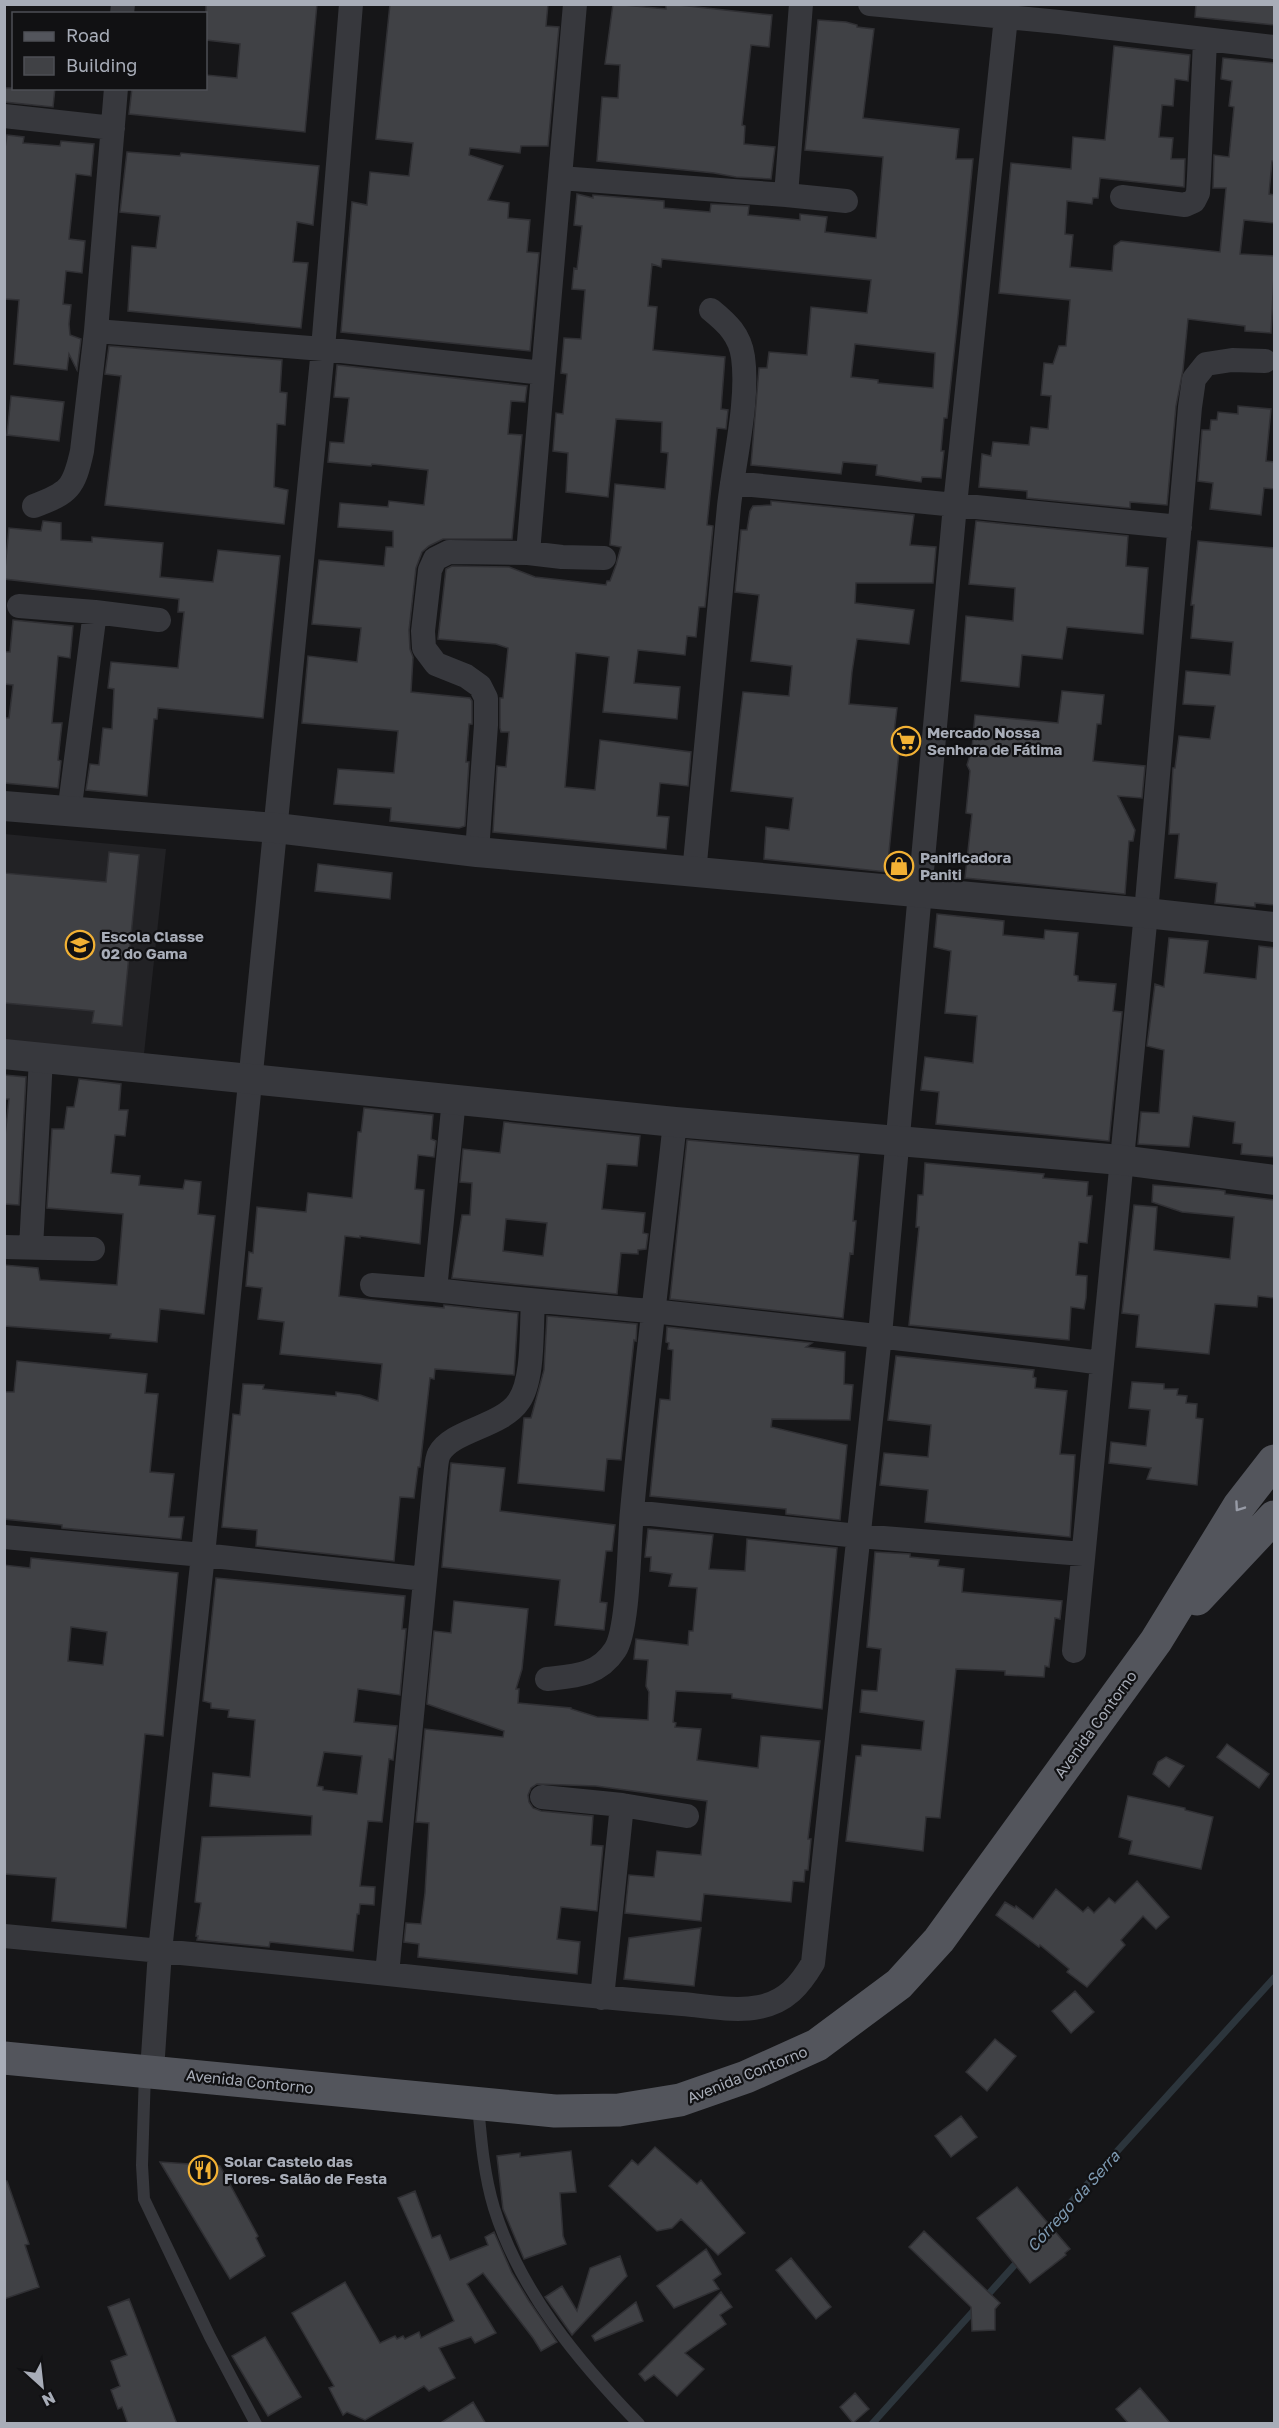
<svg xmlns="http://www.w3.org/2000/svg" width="1279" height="2428" font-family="'Golos Text',sans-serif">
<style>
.built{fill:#222225}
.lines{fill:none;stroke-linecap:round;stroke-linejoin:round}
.stream{stroke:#2c353c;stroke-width:7}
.building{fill:#404145;stroke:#303034;stroke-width:1.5;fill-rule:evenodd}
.service{stroke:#37383d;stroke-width:12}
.minor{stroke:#37383d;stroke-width:24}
.tertiary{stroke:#37383d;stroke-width:30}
.primary{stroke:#53555c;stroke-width:33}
.oneway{stroke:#979ba6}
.labels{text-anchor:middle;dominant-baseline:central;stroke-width:4.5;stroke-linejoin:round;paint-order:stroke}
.poi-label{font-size:15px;font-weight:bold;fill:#a8adb8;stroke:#111113;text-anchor:start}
.street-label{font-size:15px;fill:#a8adb8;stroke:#111113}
.water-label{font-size:16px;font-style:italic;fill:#7f9bb3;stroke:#111113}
</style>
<rect width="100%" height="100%" fill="#161618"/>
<path class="built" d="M4 834 166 849 144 1054 5 1041Z"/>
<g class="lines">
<path class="stream" d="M1044 2232 1274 1978
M984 2299 1021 2258
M872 2424 977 2307"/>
</g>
<path class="building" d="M206 4H317L305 132 129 114 132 88H206V75L237 78 240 44 206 40Z
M390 4H548L546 26 559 27 548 146H521L520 153 470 148 469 155 503 166 488 200 509 203 508 218 530 220 527 252 539 253 530 351 341 332 352 202 367 205 370 172 409 176 413 143 376 139Z
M613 4 666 9V4H669L772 15 769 47 751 45 742 125 745 126 744 144 775 147 771 179 736 177 714 173 597 161 602 97 618 98 620 65 605 64Z
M1196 4H1275V25L1195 17Z
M818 20 846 22 857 25V27L874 29 863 118 959 129 956 159H973L958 316 947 418H944L941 451H944L941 478 922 477 921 482 901 479 876 475 877 465 843 462 841 474 751 465 759 368H767L769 352 807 355 811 307 867 313 871 280 662 259 661 267 652 264 648 306 657 307 653 350 725 357 721 409 728 410 726 429 717 428 707 525 713 526 705 607H699L696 637 687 636 685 655 638 650 634 683 680 687 677 719 603 712 609 657 576 653 565 787 595 790 600 740 691 752 688 786 660 783 657 816 669 817 666 849 493 832 497 766 506 767 509 732H501L500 728V698H503L508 648 496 644 438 639 446 569 452 566 509 567 535 577 606 585 607 581H610L616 565 621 547 610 545 615 484 665 489 668 453 661 452 662 422 616 419 608 497 566 492 568 453 553 451 556 413 563 414 567 374 561 373 564 338 581 339 585 290 572 289 574 268 577 269 582 226 574 225 577 194 593 198V195L664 201V208L710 212 711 204 749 206 748 215 800 220V214L827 217 825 232 876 238 883 157 805 150ZM855 344 935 353 933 388 878 383V380L851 377Z
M1114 46 1190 55 1188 81 1175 79 1173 106 1162 105 1159 137 1173 138 1171 159H1185L1184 187 1100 178 1098 198H1093L1092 204 1067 201 1065 234 1073 235 1070 267 1112 271 1114 246 1121 241 1220 252 1226 188H1213L1214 155 1229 157 1234 107 1229 106 1232 81 1221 79 1223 58 1275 63V161H1272L1269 194 1275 195V223L1244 220 1240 254 1275 256 1271 333 1245 331V326L1188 319 1183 370 1176 406 1167 505 1130 502V508L1027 498V491L979 487 982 454 991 456 993 442 1029 445 1031 427 1048 429 1051 396 1041 395 1044 363 1053 364 1059 346H1066L1070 300 999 293 1011 163 1071 169 1073 137 1105 140Z
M4 88H55L53 107 4 102Z
M7 135 24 137 23 143 60 146 61 141 94 144 91 176 76 174 69 239 85 241 82 273 66 271 63 304 71 305 69 324 70 335 81 339 77 370 69 354 67 370 14 364 19 300 4 299V155Z
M127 152 180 156 181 153 319 166 313 225 297 222 293 262 308 263 301 328 128 311 132 246 156 248 160 216 120 212Z
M109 346 282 360 280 392 287 393 285 425 277 424 274 487 288 490 284 524 105 505 121 376 105 374Z
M337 365 527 386 525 402 511 401 508 434 522 435 512 539H443L429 546 422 552 416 568 409 630 410 649 413 657 411 692 470 698 472 701V724H469L466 762H469L465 826 459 828 390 821 391 808 334 804 338 769 394 773 398 731 302 723 308 656 357 662 361 628 312 624 319 560 384 566 386 547H393V531L338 527 340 503 388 507 389 501 424 505 428 470 372 464 371 466 328 462 330 442 344 443 349 398 334 397Z
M11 396 64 402 59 441 7 435Z
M1238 406 1271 409 1266 461 1275 462V489L1264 488 1261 515 1210 509 1213 483 1198 481 1202 430H1210L1211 420H1217L1218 412 1238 414Z
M771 501 914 515 910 545 936 547 933 583H856L855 603 914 610 909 644 857 639 852 672 849 704 897 708 893 741H900L887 872 764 859 766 827 789 830 793 798 731 791 743 692 789 696 792 666 751 661 759 595 735 592 741 530H747L750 511 753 506 771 505Z
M43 521 61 523V540L92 542V537L163 543 160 577 213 582 218 550 280 556 263 718 158 708 157 719H154L147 796 86 790 90 764 99 765 103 728 112 729 114 689 108 688 111 662 178 668 184 612H178L179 599 4 579 9 528 41 531Z
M976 521 1128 536 1126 566 1148 568 1143 634 1067 627 1062 659 1022 655 1019 687 961 681 966 616 1013 621 1015 588 969 584Z
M1198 541 1275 548V905L1255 903V907L1215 903 1217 883 1175 878 1179 834H1169L1173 768H1175L1179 736 1210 739 1215 706 1183 704 1186 671 1230 675 1233 642 1191 638 1194 605H1191Z
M13 620 73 626 70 658 58 656 52 723H62L58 760 61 761 58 788 4 783V718H9L13 685 4 684V652H10Z
M1062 691 1104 695 1101 724H1097L1093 761 1145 766 1142 798 1118 796 1135 830 1133 841H1129L1125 894 965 878 972 814 966 813 970 771 967 765 972 748 975 715 1058 723Z
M109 852 139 855 122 1026 92 1023 94 1011 4 1003V873L106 882Z
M318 864 392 873 390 899 315 891Z
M937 914 1004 921 1003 935 1044 939 1045 930 1078 933 1074 975 1078 976V981L1116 984 1113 1011 1122 1012 1109 1141 936 1124 939 1092 921 1090 925 1057 973 1063 977 1016 945 1013 951 951 934 947Z
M1169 938 1208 941 1204 973 1256 979 1259 946 1275 948V1157L1241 1154 1242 1144 1233 1143 1235 1122 1193 1116 1189 1147 1138 1144 1141 1112 1159 1113 1164 1050 1147 1046 1155 984 1164 987Z
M4 1075 26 1077 19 1205 4 1204V1145L9 1099H4Z
M79 1079 121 1084 119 1110H128L125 1136 115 1135 111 1173 140 1176 139 1185 183 1189 185 1180 201 1182 198 1214 215 1216 204 1314 160 1309 157 1342 110 1338 111 1334 4 1326V1265L38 1268 40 1280 117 1285 123 1214 47 1208 52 1129H64L67 1107H74Z
M364 1108 433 1115 431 1139 436 1141 434 1157 418 1155 415 1189 424 1190 420 1244 360 1236V1238L345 1236 339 1296 414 1305 444 1308V1305L518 1313 514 1375 435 1369 434 1379 430 1378 420 1467H418L414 1498 400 1497 394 1561 256 1546 257 1530 222 1527 233 1414 240 1415 243 1384 264 1385 263 1389 336 1396V1392L360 1395 378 1401 382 1364 280 1354 284 1322 258 1319 262 1288 246 1286 249 1252 253 1253 257 1207 306 1212 308 1193 352 1198 358 1132H361Z
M504 1122 640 1136 637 1166 607 1164 602 1209 645 1213 643 1233 648 1234 646 1249 638 1250V1254L621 1253 617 1294 452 1278 462 1215H470L472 1183 460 1182 463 1149 500 1153ZM506 1219 547 1223 543 1256 503 1251Z
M687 1140 859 1155 853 1221H856L853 1254 850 1253 843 1318 670 1299Z
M925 1163 1044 1174 1043 1178 1088 1182 1087 1196H1092L1087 1243 1079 1242 1076 1275 1087 1276 1086 1298 1084 1309 1071 1307 1069 1340 909 1325 919 1227H916L918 1195H923Z
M1153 1185 1219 1190 1225 1191V1194L1275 1200V1298L1258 1296 1257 1307 1215 1304 1209 1354 1136 1347 1139 1315 1122 1313 1134 1205 1157 1207 1154 1250 1230 1259 1234 1217 1182 1212 1152 1202Z
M547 1316 637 1324 636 1341 634 1340 621 1460 607 1459 604 1491 518 1483 524 1418H531L544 1370Z
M667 1327 812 1343 806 1347 845 1352 844 1384 853 1385 850 1420 772 1419 771 1427 847 1445 840 1520 786 1514V1509L650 1496 660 1399 670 1400 673 1350 668 1349 669 1343 666 1342Z
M896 1356 1034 1370 1033 1377 1036 1378 1035 1388 1067 1391 1060 1454 1075 1455 1070 1537 925 1522 928 1490 880 1485 884 1453 928 1457 931 1425 888 1420Z
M17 1361 147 1374 145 1393 158 1394 150 1472 174 1474 169 1517H184L181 1539 62 1528V1525L4 1519V1392H14Z
M1132 1382 1164 1384V1389H1178L1177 1395 1187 1396 1186 1403 1197 1404 1196 1418 1203 1419 1197 1485 1147 1479 1151 1468 1109 1463 1111 1442 1146 1446 1150 1410 1129 1408Z
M451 1463 505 1468 500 1511 615 1525 612 1551H606L600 1602 607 1603 604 1630 555 1625 560 1580 442 1567Z
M648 1529 713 1535 709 1569 745 1571 747 1539 837 1548 822 1709 732 1698V1694L676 1691 673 1722 676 1723 675 1727 701 1729 697 1760 758 1768 761 1736 820 1741 808 1839H811L808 1870H805L804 1882 793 1881 791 1902 704 1894 701 1921 625 1913 629 1875 654 1877 657 1851 701 1855 707 1801 596 1786 537 1784 531 1788 528 1795 529 1802 533 1808 541 1811 593 1816 591 1845 603 1846 597 1911 561 1907 557 1939 580 1942 577 1974 418 1957 419 1944 404 1942 406 1923 421 1924 425 1893 429 1823 416 1822 425 1729 503 1737 504 1731 427 1704 434 1631 451 1633 454 1601 528 1609 522 1669 516 1689H519L518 1703 571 1708V1709L597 1717 648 1720 649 1692 646 1686 648 1660 634 1659 636 1639 688 1645 689 1631H693L697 1588 669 1586 672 1574 650 1571 651 1557H645Z
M875 1552 910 1554V1557L939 1560 938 1566 964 1569 962 1592 1062 1601 1060 1619 1055 1618 1049 1667 1045 1666 1044 1677 1005 1675V1671L956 1669 940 1818 926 1817 923 1851 846 1841 856 1756H861L862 1745 921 1750 924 1721 860 1712 862 1690 877 1691 881 1649 867 1647Z
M31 1558 178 1573 163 1736 145 1734 126 1928 52 1921 56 1878 4 1874V1565L30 1568ZM71 1627 107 1632 103 1665 68 1661Z
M216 1578 405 1596 402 1629H406L400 1695 358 1689 354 1722 397 1726 393 1760 389 1759 382 1822 368 1821 360 1886 375 1887 374 1905 360 1904 359 1914H357L353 1951 270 1942 269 1947 197 1940 198 1936H196L201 1903 195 1902 202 1837 311 1835 312 1816 210 1806 213 1773 250 1777 255 1720 228 1717 229 1710 211 1708V1703L203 1701ZM324 1752 362 1756 357 1794 323 1790V1787L317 1786Z
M1227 1744 1269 1774 1259 1788 1217 1757Z
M1166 1757 1184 1766 1169 1787 1153 1774 1158 1762Z
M1128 1796 1185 1808V1810L1213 1817 1201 1869 1129 1854 1132 1841 1119 1837Z
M1137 1881 1169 1917 1156 1929 1143 1916 1121 1940 1125 1945 1087 1987 1067 1972 1069 1969 1040 1945 1039 1947 996 1915 1005 1902 1015 1908 1016 1906 1033 1919 1056 1889 1083 1912 1088 1907 1094 1913 1109 1898 1115 1903Z
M701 1928 694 1986 624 1979 629 1938Z
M1075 1991 1094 2012 1071 2033 1052 2011Z
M995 2039 1016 2056 987 2091 966 2072Z
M961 2116 977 2137 951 2157 935 2136Z
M655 2147 697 2184 701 2180 745 2233 718 2255 681 2219 672 2228 657 2231 609 2186 632 2160 638 2165Z
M571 2151 576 2192 560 2193 563 2236 566 2244 524 2259 503 2209 497 2156 520 2153V2157Z
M160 2162 220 2166 258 2236 256 2238 265 2256 230 2279Z
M4 2181H7L29 2244 25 2245 39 2287 4 2299Z
M1017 2187 1070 2249 1065 2253 1066 2255 1030 2283 977 2218Z
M415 2191 432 2238 440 2235 450 2260 488 2245 485 2237 494 2232 512 2273 529 2301 557 2342 541 2351 533 2338 483 2273 467 2284 496 2333 475 2343 471 2337 439 2348 455 2378 429 2391 424 2386 365 2420 347 2412 343 2415 329 2388 334 2386 292 2313 345 2282 380 2343 395 2336 397 2339 403 2336 405 2339 419 2332 421 2338 454 2321 398 2198Z
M924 2231 1000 2303 995 2309V2330L972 2331 971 2307 909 2247Z
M706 2249 721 2274 713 2280 719 2289 674 2308 657 2286Z
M620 2256 627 2276 572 2335 545 2297 562 2286 577 2311 590 2268Z
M791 2258 831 2307 816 2319 776 2270Z
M721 2292 732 2307 720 2315 726 2324 685 2353 704 2369 677 2396 654 2375 645 2381 639 2374Z
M129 2299 136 2317 177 2424H128L122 2407 118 2409 111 2390 120 2386 111 2361 127 2355 108 2307Z
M636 2302 643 2321 595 2341 592 2336Z
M265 2337 301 2397 268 2416 232 2356Z
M1140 2388 1171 2424H1129L1116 2409Z
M855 2393 869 2409 853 2423 840 2407Z
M473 2402 486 2424H439Z"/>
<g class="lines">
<path class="service" d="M145 2072 142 2165 144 2199 210 2337 256 2424
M478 2105C481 2139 484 2175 494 2208 520 2292 579 2362 639 2424"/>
<path class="minor" d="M801 4 786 195 846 201
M870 4 1059 22 1274 47
M122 14 123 4
M4 116 113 128
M560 178 786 195
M1122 197 1185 205 1194 201 1198 193 1199 176 1205 40
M96 331 323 349 543 373 575 4
M543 373 528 553 562 557 604 558
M732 483 1180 527
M34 506C69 493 74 488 82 451L96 331 116 88
M19 606 95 612
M69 813 95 612 159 620
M477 852 486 725V698L480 686 466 676 436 664 424 648 423 631 430 570 435 559 449 552 528 553
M694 873C706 751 718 629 729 506 734 461 749 400 743 357 740 335 727 323 711 310
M4 1247 93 1249
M31 1248 41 1058
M372 1285 435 1290 454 1099
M435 1290C510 1299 585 1305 661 1312 808 1328 955 1344 1102 1363
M632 1512 858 1536 1083 1554
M4 1537 203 1555 425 1579
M1074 1651 1146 913 1190 407 1194 379 1206 364 1232 360 1265 361
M547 1679C574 1676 598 1676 615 1650 629 1629 629 1540 632 1511 644 1381 661 1251 675 1122
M542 1797 622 1805
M4 1936C175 1952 345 1969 515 1988 571 1994 626 2000 682 2004 707 2006 735 2012 759 2007 786 2002 800 1985 813 1963L880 1335 955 505 1006 17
M387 1974 435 1477C436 1471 436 1460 439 1454 451 1430 502 1427 519 1401 534 1379 531 1330 533 1302
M602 1998 622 1805 687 1816
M152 2071 160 1951 203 1555 323 349 351 4"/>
<path class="tertiary" d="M4 806 276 828 477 852 1146 913 1274 927
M4 1054 675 1122 1121 1160 1274 1180"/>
<path class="primary" d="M1197 1599 1274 1517
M4 2058 555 2111 619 2110 680 2100 746 2077 817 2045 899 1984 939 1940 1156 1641 1239 1506 1274 1461"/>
</g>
<defs><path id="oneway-chevron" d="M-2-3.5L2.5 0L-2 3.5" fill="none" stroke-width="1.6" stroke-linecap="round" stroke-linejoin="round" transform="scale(1.5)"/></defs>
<use class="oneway" href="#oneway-chevron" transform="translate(1239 1507) rotate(125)"/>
<defs>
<g id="supermarket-ring" transform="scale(1.5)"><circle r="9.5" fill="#111113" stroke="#f2b134" stroke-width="1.5"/><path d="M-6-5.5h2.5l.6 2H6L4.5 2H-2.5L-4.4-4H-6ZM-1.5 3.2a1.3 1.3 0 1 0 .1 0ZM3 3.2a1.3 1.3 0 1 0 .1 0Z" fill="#f2b134"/></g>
<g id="shop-ring" transform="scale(1.5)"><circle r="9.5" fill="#111113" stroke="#f2b134" stroke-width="1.5"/><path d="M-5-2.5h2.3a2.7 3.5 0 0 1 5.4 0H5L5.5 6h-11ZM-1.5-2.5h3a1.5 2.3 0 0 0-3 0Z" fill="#f2b134"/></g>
<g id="school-ring" transform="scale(1.5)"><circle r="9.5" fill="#111113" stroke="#f2b134" stroke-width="1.5"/><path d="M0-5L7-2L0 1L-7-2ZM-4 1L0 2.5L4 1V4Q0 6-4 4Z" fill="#f2b134"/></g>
<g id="restaurant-ring" transform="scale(1.5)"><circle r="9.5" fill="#111113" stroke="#f2b134" stroke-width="1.5"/><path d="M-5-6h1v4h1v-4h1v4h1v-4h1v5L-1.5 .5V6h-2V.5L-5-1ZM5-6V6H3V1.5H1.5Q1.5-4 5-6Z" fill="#f2b134"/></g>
</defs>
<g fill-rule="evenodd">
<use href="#supermarket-ring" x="906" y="741"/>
<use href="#shop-ring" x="899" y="866"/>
<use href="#school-ring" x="80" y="945"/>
<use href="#restaurant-ring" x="203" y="2170"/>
</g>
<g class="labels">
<g class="poi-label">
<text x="927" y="732">Mercado Nossa<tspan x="927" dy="17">Senhora de Fátima</tspan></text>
<text x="920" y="857">Panificadora<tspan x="920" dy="17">Paniti</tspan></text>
<text x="101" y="936">Escola Classe<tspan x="101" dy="17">02 do Gama</tspan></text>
<text x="224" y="2161">Solar Castelo das<tspan x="224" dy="17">Flores- Salão de Festa</tspan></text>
</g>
<g class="street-label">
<text transform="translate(1095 1724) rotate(-54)">Avenida Contorno</text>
<text transform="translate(747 2074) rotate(-22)">Avenida Contorno</text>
<text transform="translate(250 2081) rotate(6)">Avenida Contorno</text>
</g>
<g class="water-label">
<text transform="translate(1073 2201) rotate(-48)">Córrego da Serra</text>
</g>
</g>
<rect width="1279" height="2428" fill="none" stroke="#a8adb8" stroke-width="12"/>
<rect x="12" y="12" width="195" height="78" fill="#111113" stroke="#4d4f55" stroke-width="1.5"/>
<rect x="24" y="32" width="30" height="9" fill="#53555c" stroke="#4d4f55" stroke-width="1.5"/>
<text x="66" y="42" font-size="18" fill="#a8adb8">Road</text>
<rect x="24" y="57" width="30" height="18" fill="#404145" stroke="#4d4f55" stroke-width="1.5"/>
<text x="66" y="72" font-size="18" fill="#a8adb8">Building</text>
<g transform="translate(42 2386) rotate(153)" stroke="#111113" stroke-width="4.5" paint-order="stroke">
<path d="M0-4.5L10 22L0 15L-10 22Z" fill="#a8adb8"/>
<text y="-9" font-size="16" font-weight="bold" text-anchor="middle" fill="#a8adb8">N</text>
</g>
</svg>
